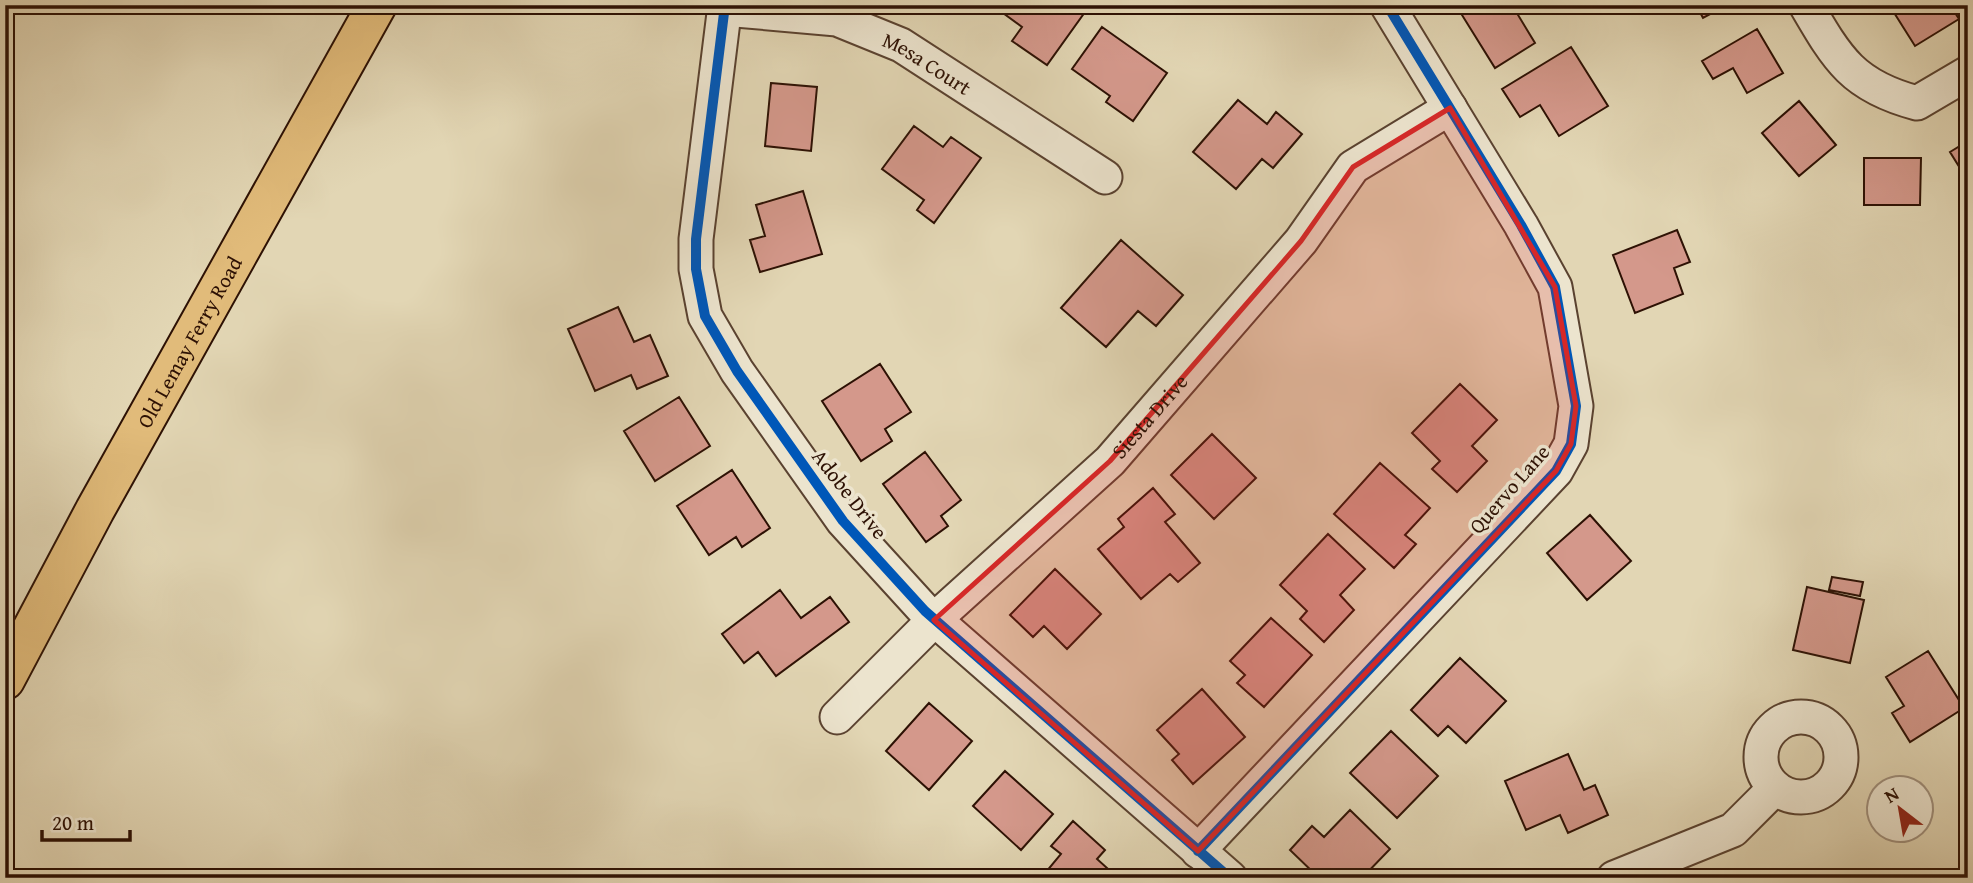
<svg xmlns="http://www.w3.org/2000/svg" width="1973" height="883" font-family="'Gentium Book Plus',serif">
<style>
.building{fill:#d4988b;stroke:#2d1104;stroke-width:2}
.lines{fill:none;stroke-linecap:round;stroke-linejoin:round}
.minor-casing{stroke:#5a4230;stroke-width:37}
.major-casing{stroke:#2d1104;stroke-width:42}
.minor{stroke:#ece4ce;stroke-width:33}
.major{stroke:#e1bb7a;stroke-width:38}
.cycleway-casing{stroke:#ece4ce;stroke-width:15}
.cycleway{stroke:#0057b8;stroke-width:10}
.marked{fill:#d62828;fill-opacity:0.2;stroke:#d62828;stroke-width:5;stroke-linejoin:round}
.labels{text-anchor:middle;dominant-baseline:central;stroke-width:7;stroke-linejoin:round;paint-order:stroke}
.street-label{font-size:21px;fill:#2d1104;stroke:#ece4ce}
</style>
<rect width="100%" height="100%" fill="#e2d6b4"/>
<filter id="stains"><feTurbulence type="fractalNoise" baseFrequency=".00286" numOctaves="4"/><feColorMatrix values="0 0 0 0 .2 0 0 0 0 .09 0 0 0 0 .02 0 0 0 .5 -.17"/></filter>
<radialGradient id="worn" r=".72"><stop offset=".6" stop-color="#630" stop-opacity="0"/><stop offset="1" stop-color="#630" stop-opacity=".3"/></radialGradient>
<path class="building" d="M992 5H1090L1047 65 1012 41 1022 27Z
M1459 5H1512L1535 43 1495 68 1457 7Z
M1696 5H1727L1703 18Z
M1902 5H1950L1959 19 1915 46 1893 11Z
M1102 27 1167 73 1133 121 1106 102 1110 96 1072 69Z
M1757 29 1783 73 1747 93 1733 68 1713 79 1702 61Z
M1571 47 1608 106 1559 136 1540 105 1520 117 1502 89Z
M771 83 817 87 811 151 765 146Z
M1238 100 1267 124 1276 112 1302 134 1273 168 1262 159 1236 189 1193 152Z
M1799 101 1836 145 1799 176 1762 133Z
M914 126 943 147 951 137 981 158 934 223 917 210 924 200 882 169Z
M1968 141V181L1950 152Z
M1864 158H1921L1920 205H1864Z
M803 191 822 254 760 272 750 240 765 236 756 205Z
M1677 230 1690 262 1674 268 1683 294 1635 313 1613 255Z
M1121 240 1183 295 1156 326 1138 311 1106 347 1061 308Z
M618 307 634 342 650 335 668 376 637 389 631 375 595 391 568 329Z
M880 364 911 412 885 429 892 441 861 461 822 401Z
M1460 384 1497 420 1472 446 1487 461 1457 492 1432 469 1440 461 1412 433Z
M679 397 710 446 655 481 624 431Z
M1212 434 1256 478 1214 519 1171 475Z
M925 452 961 500 941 516 948 526 926 542 883 484Z
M1380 463 1430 508 1405 535 1416 544 1394 568 1334 514Z
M732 470 770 528 742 547 736 537 709 555 677 506Z
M1153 488 1175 514 1165 522 1200 563 1178 582 1170 574 1141 599 1098 549 1124 527 1118 519Z
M1590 515 1631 561 1587 600 1547 553Z
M1328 534 1365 569 1340 595 1354 610 1324 642 1300 619 1307 611 1280 585Z
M1055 569 1101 614 1067 649 1044 626 1033 637 1010 615Z
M1832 577 1863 582 1860 596 1829 590Z
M1807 587 1864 600 1850 663 1793 650Z
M780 590 801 618 830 597 849 622 776 676 758 652 744 663 722 634Z
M1271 618 1312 655 1264 707 1237 683 1245 675 1230 661Z
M1928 651 1964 708 1910 742 1892 713 1904 706 1886 677Z
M1460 658 1506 701 1466 743 1448 726 1438 736 1411 710Z
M1202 689 1245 737 1193 784 1172 760 1179 754 1157 730Z
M929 703 972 741 929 790 886 751Z
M1391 731 1438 776 1397 818 1350 773Z
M1568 754 1584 790 1595 785 1608 815 1568 833 1560 815 1526 830 1505 781Z
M1005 771 1053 814 1021 850 973 806Z
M1350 810 1390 849 1362 878H1319L1290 850 1312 826 1324 837Z
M1073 821 1105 850 1097 859 1118 878H1041L1061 854 1051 846Z"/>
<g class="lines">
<g class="minor-casing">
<g id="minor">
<path d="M725 5 696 239V269L705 316 737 371 843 521 925 611 1230 878"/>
<path d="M1806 5C1838 60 1853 86 1917 103L1968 73"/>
<path id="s1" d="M724 9 837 19 901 45 1105 177"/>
<circle cx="1801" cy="757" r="40"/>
<path id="s2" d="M837 717 934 620 1110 461 1301 241 1353 167 1450 108"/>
<path d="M1198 851 1556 471 1571 444 1576 406 1555 287 1521 225 1387 5"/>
<path d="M1614 878 1733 830 1775 788"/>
</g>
</g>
<g class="major-casing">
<g id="major">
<path id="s3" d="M5 680 95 510 377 5"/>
</g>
</g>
<use href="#minor" class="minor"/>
<use href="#major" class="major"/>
<g class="cycleway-casing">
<path id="cycleway" d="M725 5 696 239V269L705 316 737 371 843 521 925 611 1230 878
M1198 851 1556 471 1571 444 1576 406 1555 287 1521 225 1387 5"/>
</g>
<use href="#cycleway" class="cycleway"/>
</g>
<path class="marked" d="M1450 108 1555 287 1576 406 1571 444 1556 471 1198 851 934 620 1110 461 1301 241 1353 167Z"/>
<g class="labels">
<g class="street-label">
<text stroke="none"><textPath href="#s1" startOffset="214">Mesa Court</textPath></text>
<text stroke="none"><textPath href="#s3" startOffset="385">Old Lemay Ferry Road</textPath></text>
<text stroke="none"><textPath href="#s2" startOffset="434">Siesta Drive</textPath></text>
<text transform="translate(1509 489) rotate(-49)">Quervo Lane</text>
<text transform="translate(850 494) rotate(52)">Adobe Drive</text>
</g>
</g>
<rect width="1973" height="883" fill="none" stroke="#e2d6b4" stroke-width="28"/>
<rect x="7" y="7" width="1959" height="869" fill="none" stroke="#2d1104" stroke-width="3.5"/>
<rect x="14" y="14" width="1945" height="855" fill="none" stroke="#2d1104" stroke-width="2"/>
<g transform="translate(1900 809) rotate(329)"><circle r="33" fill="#ece4ce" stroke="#a0907d" stroke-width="2"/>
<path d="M0-5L12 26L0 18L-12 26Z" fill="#8f2418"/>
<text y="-10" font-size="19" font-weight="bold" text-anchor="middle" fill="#2d1104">N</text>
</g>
<path d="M42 830v10h88v-10" fill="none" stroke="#2d1104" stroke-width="3.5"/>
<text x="52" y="830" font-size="21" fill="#2d1104" stroke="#ece4ce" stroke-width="5" paint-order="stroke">20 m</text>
<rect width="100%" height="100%" filter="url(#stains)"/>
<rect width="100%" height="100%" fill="url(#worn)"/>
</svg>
